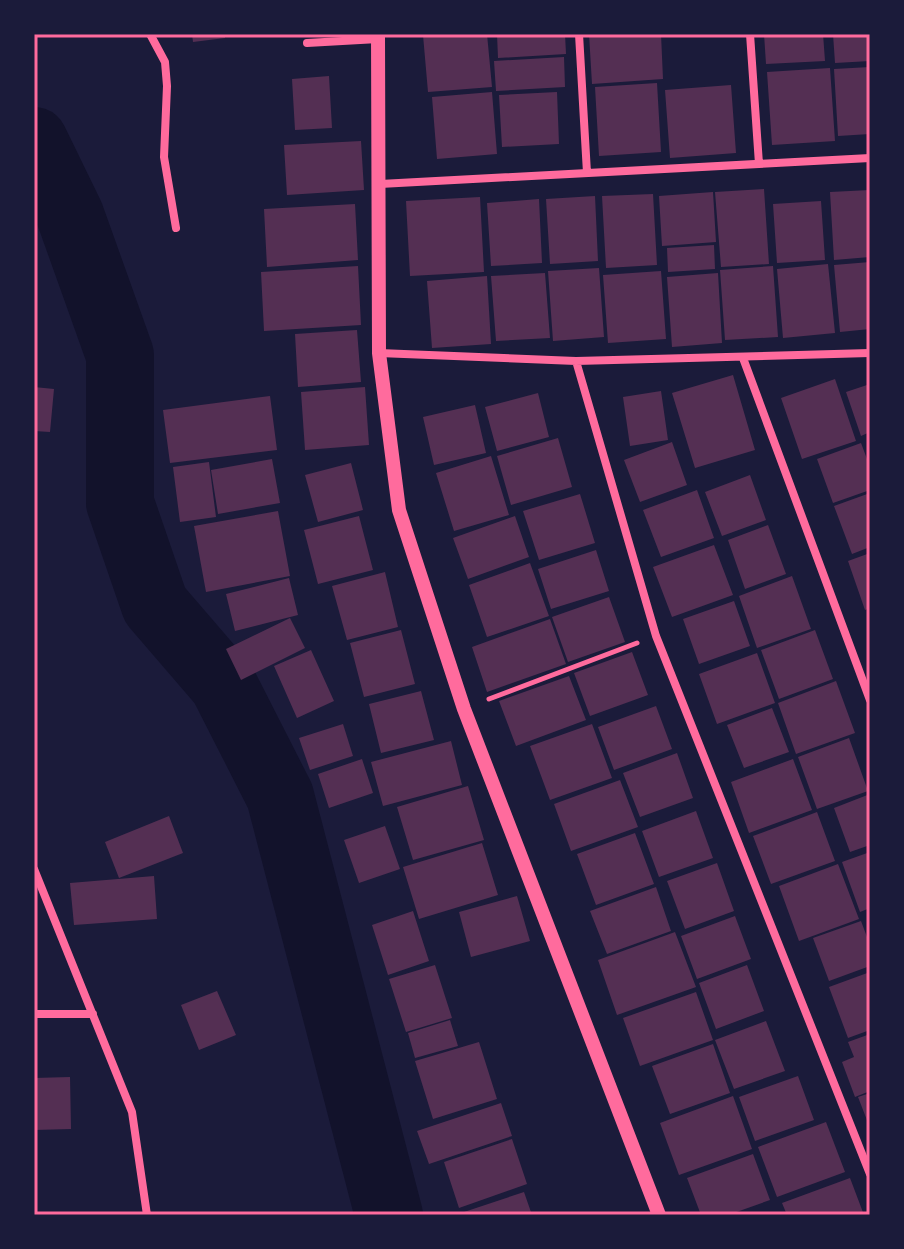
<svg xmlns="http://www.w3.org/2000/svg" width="904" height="1249" font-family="Figtree,sans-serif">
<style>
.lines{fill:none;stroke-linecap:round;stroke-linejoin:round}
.river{stroke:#12122b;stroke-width:68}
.building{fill:#542f53}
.path{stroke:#ff6b9d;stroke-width:5}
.minor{stroke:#ff6b9d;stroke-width:8}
.tertiary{stroke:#ff6b9d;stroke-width:14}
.neatline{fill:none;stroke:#ff6b9d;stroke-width:3}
</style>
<rect width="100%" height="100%" fill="#1b1b3a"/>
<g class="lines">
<path class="river" d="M34 141 70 215 120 355V503L155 605 223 684 280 796 389 1215"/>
</g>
<path class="building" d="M192 34H225V38L193 42Z
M487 34 492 87 428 92 423 35Z
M497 34H565L566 54 498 58Z
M589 34H661L663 79 592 84Z
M764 34H823L825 61 766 64Z
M833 34H870V61L835 63Z
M564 57 565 87 496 91 494 61Z
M870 67V134L838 136 834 69Z
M830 68 835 141 772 145 767 72Z
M329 76 332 128 295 130 292 79Z
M657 83 661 152 599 156 595 87Z
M731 85 736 153 670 158 665 90Z
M492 92 497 154 437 159 432 97Z
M557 92 559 144 502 147 499 95Z
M361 141 364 190 287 195 284 145Z
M764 189 769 264 721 267 715 192Z
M870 190V257L834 260 830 192Z
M713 192 716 242 662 246 659 196Z
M653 194 657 265 606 268 602 196Z
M595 196 598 261 550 264 546 199Z
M480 197 484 272 410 276 406 201Z
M539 199 542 263 491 266 487 203Z
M821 201 825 260 777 263 773 204Z
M355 204 358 260 267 267 264 209Z
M714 245 715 269 668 272 667 248Z
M870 262V329L840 332 834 265Z
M828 264 835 333 783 338 777 269Z
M358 266 361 325 264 331 261 272Z
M773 266 778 337 725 340 720 270Z
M599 268 604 337 553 341 548 271Z
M661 271 666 339 608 343 603 275Z
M545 273 550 338 496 341 491 276Z
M718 273 722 343 672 347 667 277Z
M487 276 491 344 432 348 427 281Z
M357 330 361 382 298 387 295 334Z
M733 375 755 450 695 468 672 393Z
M835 379 856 441 802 459 781 398Z
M870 384V432L861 436 846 392Z
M34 387 54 389 50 432 34 431Z
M365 387 369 445 305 450 301 392Z
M661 391 668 440 630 446 623 397Z
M538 393 549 437 497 451 485 407Z
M270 396 277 450 170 463 163 410Z
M475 405 486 453 434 465 423 417Z
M558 438 572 487 511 505 497 456Z
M672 442 687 485 640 502 624 460Z
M861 443 870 467V490L833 503 817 459Z
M491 456 509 515 454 531 436 473Z
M272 459 280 503 218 514 211 470Z
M209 462 216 517 180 522 173 467Z
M351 463 363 510 318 522 305 475Z
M750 475 766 520 722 536 705 492Z
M697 490 714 538 661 557 643 510Z
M870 493V547L852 554 834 506Z
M580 494 595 543 539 560 523 511Z
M278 511 290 576 206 592 194 526Z
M359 516 373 570 318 584 304 530Z
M515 516 529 557 468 579 453 538Z
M768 525 786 574 745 589 728 540Z
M714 545 733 595 672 617 653 567Z
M596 550 609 591 551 609 538 569Z
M870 553V608L865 610 848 561Z
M530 563 549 616 487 637 469 585Z
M385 572 398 627 347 640 332 586Z
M792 576 811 629 757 648 739 596Z
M289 578 298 615 235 631 226 594Z
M609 597 625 642 568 662 552 617Z
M734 601 750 646 699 664 683 619Z
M290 618 305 648 241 680 226 649Z
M550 619 566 664 487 692 472 647Z
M401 630 415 684 364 697 350 643Z
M815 630 833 679 779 699 761 650Z
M311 650 334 701 297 718 274 666Z
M632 652 648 695 590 716 574 673Z
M757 653 775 703 717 724 699 674Z
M569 676 586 720 516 746 499 701Z
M836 681 855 733 796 754 778 703Z
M421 691 434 740 381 753 369 704Z
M656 706 672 749 614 770 598 727Z
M772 708 789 752 744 768 727 725Z
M343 724 353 756 310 770 299 738Z
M592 724 612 778 550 800 530 746Z
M849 738 868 791 817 809 798 757Z
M451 741 462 785 383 806 371 762Z
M677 753 693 798 640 817 623 773Z
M362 759 373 793 329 808 318 774Z
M793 759 812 810 749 833 731 782Z
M620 780 638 827 571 851 554 804Z
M468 786 484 840 413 860 397 807Z
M870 794V845L850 852 834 808Z
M696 811 713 858 659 877 642 831Z
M817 812 835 861 771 884 753 836Z
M169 816 183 853 119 878 105 842Z
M385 826 400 869 359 883 344 840Z
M635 833 654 884 596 905 577 854Z
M482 843 498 895 419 919 403 867Z
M870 852V908L860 912 842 862Z
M717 863 734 911 685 929 667 881Z
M838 864 859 919 799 941 779 886Z
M154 876 157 919 74 925 70 883Z
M656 887 671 931 607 954 590 911Z
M517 896 530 941 471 957 459 912Z
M413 911 429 961 388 975 372 925Z
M735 916 751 959 697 979 681 936Z
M861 921 870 945V966L829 981 813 938Z
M675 932 696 987 617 1015 598 960Z
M435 965 452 1018 406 1032 389 979Z
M747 965 764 1011 716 1029 699 983Z
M870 972V1030L848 1038 829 987Z
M217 991 236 1035 199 1050 181 1005Z
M696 992 713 1040 640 1066 623 1018Z
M450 1020 458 1046 415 1058 408 1033Z
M766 1021 785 1071 734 1089 715 1040Z
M870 1034V1091L855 1097 842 1062 854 1057 848 1042Z
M479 1042 497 1099 433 1119 415 1061Z
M713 1044 730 1093 670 1114 652 1066Z
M798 1076 814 1120 755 1141 739 1097Z
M70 1077 71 1129 34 1130V1078Z
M870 1093V1128L858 1097Z
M733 1096 752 1149 679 1175 660 1123Z
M501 1103 512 1136 429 1164 417 1131Z
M826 1122 845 1172 777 1197 758 1147Z
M512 1139 527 1184 459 1208 444 1162Z
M753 1154 770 1200 728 1215H701L687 1178Z
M850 1178 864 1215H787L782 1203Z
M524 1192 532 1215H465L464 1212Z"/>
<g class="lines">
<path class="path" d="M489 699 637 643"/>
<path class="minor" d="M150 34 165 62 167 86 164 157 176 228
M579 34 587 173
M750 34 759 164
M307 43 378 39
M380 184 870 158
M379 353 576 361 870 353
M743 358 870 700
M576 361 656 636 870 1174
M34 869 132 1112 147 1215
M34 1014H93"/>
<path class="tertiary" d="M378 34 379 353 399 510 464 709 659 1215"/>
</g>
<rect width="904" height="1249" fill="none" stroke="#1b1b3a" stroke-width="72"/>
<rect x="36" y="36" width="832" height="1177" class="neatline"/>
</svg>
